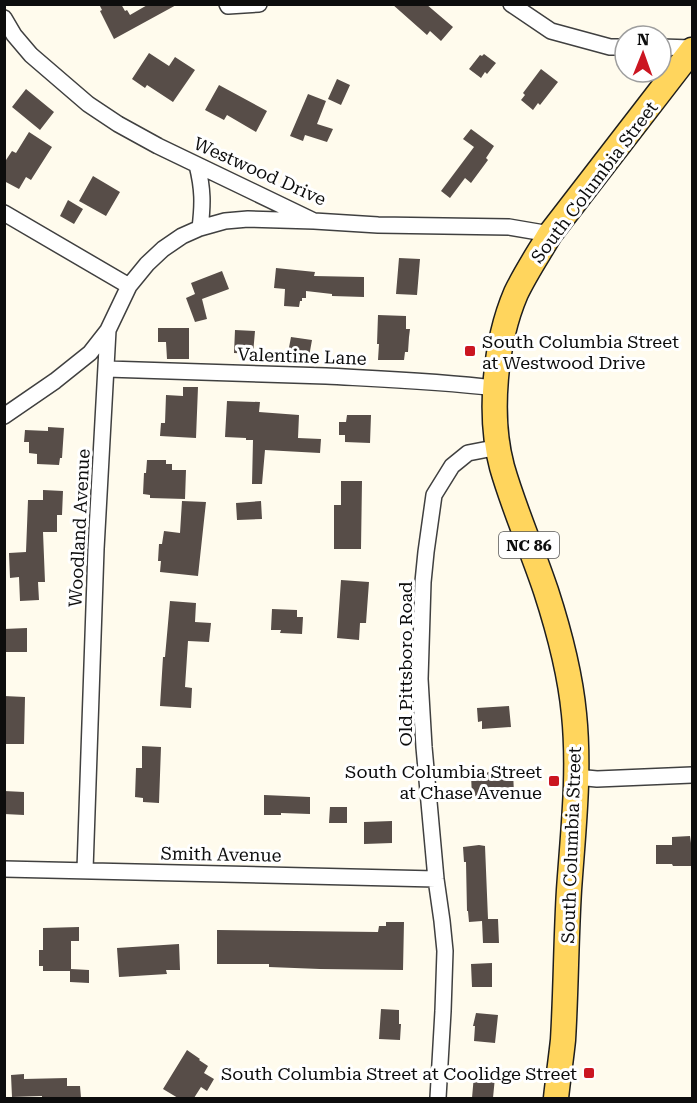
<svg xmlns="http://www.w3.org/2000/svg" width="697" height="1103" font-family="'Roboto Serif',serif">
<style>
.building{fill:#574d48}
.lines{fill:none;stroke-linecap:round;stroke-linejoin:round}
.minor-casing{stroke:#404040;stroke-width:18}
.primary-casing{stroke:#1e1e1e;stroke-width:27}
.minor{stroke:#fff;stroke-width:15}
.primary{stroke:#ffd55d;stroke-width:24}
.poi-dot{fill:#cb1621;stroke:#fff;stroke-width:2}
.labels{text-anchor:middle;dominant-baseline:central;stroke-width:6;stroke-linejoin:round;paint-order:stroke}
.shield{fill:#fff;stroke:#565656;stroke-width:1.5}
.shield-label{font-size:16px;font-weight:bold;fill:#0d0d0d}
.street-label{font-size:18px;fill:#0d0d0d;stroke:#fff}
.poi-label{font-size:18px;fill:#0d0d0d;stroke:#fff;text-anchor:end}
</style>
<rect width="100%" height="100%" fill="#fffbed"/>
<path class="building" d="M99 4H121L125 11 127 10 130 15 149 4H178L114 39 100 11 102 10Z
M392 4H426L453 27 441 41 430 31 427 35Z
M149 53 169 66 175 57 195 70 173 102 147 85 145 88 132 79Z
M484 54 496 63 487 74 485 72 481 78 469 69 480 55 482 56Z
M541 69 558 82 540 105 538 103 533 110 521 100 525 95 523 93Z
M337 79 350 85 341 105 328 99Z
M219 85 267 111 256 132 227 115 224 120 205 110Z
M26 89 54 112 40 130 12 107Z
M308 94 326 101 317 124 333 129 327 142 305 135 303 141 290 136Z
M471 129 494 146 486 158 488 160 471 183 465 178 450 198 441 191 474 147 463 139Z
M29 132 52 147 31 180 26 177 19 189 4 181V163L12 151 16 153Z
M93 176 120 192 106 216 79 201Z
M68 200 83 209 74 224 60 216Z
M399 258 420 259 417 295 396 294Z
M276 268 315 272 314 276 364 277V297L332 296V294L306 291V298H302V301H300L299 307 284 306 285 289 274 288Z
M222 271 229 289 202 299 207 319 195 322 186 298 195 294 191 283Z
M378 315 406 316V329H410L409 337 408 352H405L404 360H378L379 344H377Z
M158 328H189V359H167L166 342H158Z
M235 330 255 331 253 354 234 353Z
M291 337 312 340 308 362 287 358Z
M183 387H198L196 438 160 436 161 423H165L166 395 183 396Z
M227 401 260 402 259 412 299 415 298 438 321 439 320 453 265 450 262 484H252L253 440H246V438L225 437Z
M347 415H371L370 443 345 442V435H339V422H346Z
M48 427 64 428 62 458H60L59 465 37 464V454L29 453V442H24L25 430 48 431Z
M147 460H166V464H172V470H186L185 499 150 498V495L143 494 144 473H146Z
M341 481H362L361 549H334V505H341Z
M43 490 63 491 62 515H57V532H43L45 582H38L39 600 20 601 19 577 10 578 9 553 26 552 28 500H43Z
M182 501 206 502 198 576 160 572 161 561H158L159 544H162L164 531 180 533Z
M261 501 262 519 237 520 236 503Z
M341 580 369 582 366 623H360L359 640 337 638Z
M170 601 196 603 195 622 211 623 209 642 188 641 185 687 192 688 191 708 160 706 163 657H165Z
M272 609 297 610V617H303L302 634 280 633 281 630H271Z
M27 628V652H4V629Z
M4 696 25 697 24 744H4Z
M509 706 511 727 482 729V721L478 722 477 708Z
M142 746 161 747 159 803 143 802V798L135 797 136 768H142Z
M513 770 514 795H499L498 797 472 798 471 774Z
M4 791 24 792V815L4 814Z
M264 795 310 797V814L281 813V815H264Z
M330 807H347V823H329Z
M392 821V843L364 844V822Z
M690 836 691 843H693L692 866H673L672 864H656V845H672V837Z
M479 845 485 846 488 919H498L499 943H483L482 921 469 922 468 911H467L466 862H464L463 847Z
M386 922H404L403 970 320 969 269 967V964H217V930L378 932 379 926H386Z
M79 927V941H71V969L89 970V983L70 982V971H43V966H39V950H43V928Z
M179 944 180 970H166L167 974 119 977 117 948Z
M492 963V987H472L471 964Z
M381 1009 399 1010V1024H401L400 1040 379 1039Z
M476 1013 498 1015 495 1043 474 1041 475 1026H473Z
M187 1050 200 1059 199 1060 208 1066 204 1073 214 1079 207 1091 201 1087 194 1098H178L163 1089Z
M24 1074V1079L67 1078V1086H80L81 1098H42V1096L12 1097 11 1075Z
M474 1075 495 1077 493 1098H472Z"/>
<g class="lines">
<g class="minor-casing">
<path id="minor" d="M227 4 228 6 259 4
M511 4 551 31 610 47H625
M4 18 14 35 31 55 88 104 118 124 158 146 314 221 378 225 509 227 550 234
M661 47 692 48
M197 165C203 189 203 204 200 228
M4 213 129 286
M107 369C180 371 253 373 326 376 383 379 439 381 495 388
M4 416 55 381 90 353 108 330
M576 777 597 779 692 775
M4 869 436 879
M85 870 96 549 108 330 129 286 147 264 163 249 182 236 200 228 225 221 248 219 314 221
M438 1098 443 1011 445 951 442 921 436 879 424 747 420 679 423 582 426 552 434 495 452 466 468 453 499 447"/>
</g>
<g class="primary-casing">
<path id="primary" d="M556 1098C558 1079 561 1059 563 1040 566 990 566 940 569 890 573 832 580 773 574 714 570 672 559 631 546 591 532 549 514 509 502 467 488 415 495 342 516 293 526 272 539 253 550 234L692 50"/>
</g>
<use href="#minor" class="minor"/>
<use href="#primary" class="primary"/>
</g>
<g class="poi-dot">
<rect x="464" y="345" width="12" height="12" rx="3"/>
<rect x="548" y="775" width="12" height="12" rx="3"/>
<rect x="583" y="1067" width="12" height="12" rx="3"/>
</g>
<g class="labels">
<rect class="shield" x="499" y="532" width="60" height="26" rx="4.5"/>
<g class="shield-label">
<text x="529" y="545">NC 86</text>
</g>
<g class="street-label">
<text transform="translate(260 171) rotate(24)">Westwood Drive</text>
<text transform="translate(594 182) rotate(-53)">South Columbia Street</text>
<text transform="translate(302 356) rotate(2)">Valentine Lane</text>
<text transform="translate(79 528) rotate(-87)">Woodland Avenue</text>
<text transform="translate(405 664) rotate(-90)">Old Pittsboro Road</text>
<text transform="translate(571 845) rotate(-88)">South Columbia Street</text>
<text transform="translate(221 854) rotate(1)">Smith Avenue</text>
</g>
<g class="poi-label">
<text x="482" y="341" text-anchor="start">South Columbia Street<tspan x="482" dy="21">at Westwood Drive</tspan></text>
<text x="542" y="771">South Columbia Street<tspan x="542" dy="21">at Chase Avenue</tspan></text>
<text x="577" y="1073">South Columbia Street at Coolidge Street</text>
</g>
</g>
<rect width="697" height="1103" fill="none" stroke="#0d0d0d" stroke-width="12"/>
<g transform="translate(643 54) rotate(1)"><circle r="28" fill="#ffffff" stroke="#9e9e9e" stroke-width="1.5"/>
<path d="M0-4.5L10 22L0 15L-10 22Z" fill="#cb1621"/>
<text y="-9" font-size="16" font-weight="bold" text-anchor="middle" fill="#0d0d0d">N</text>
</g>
</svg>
